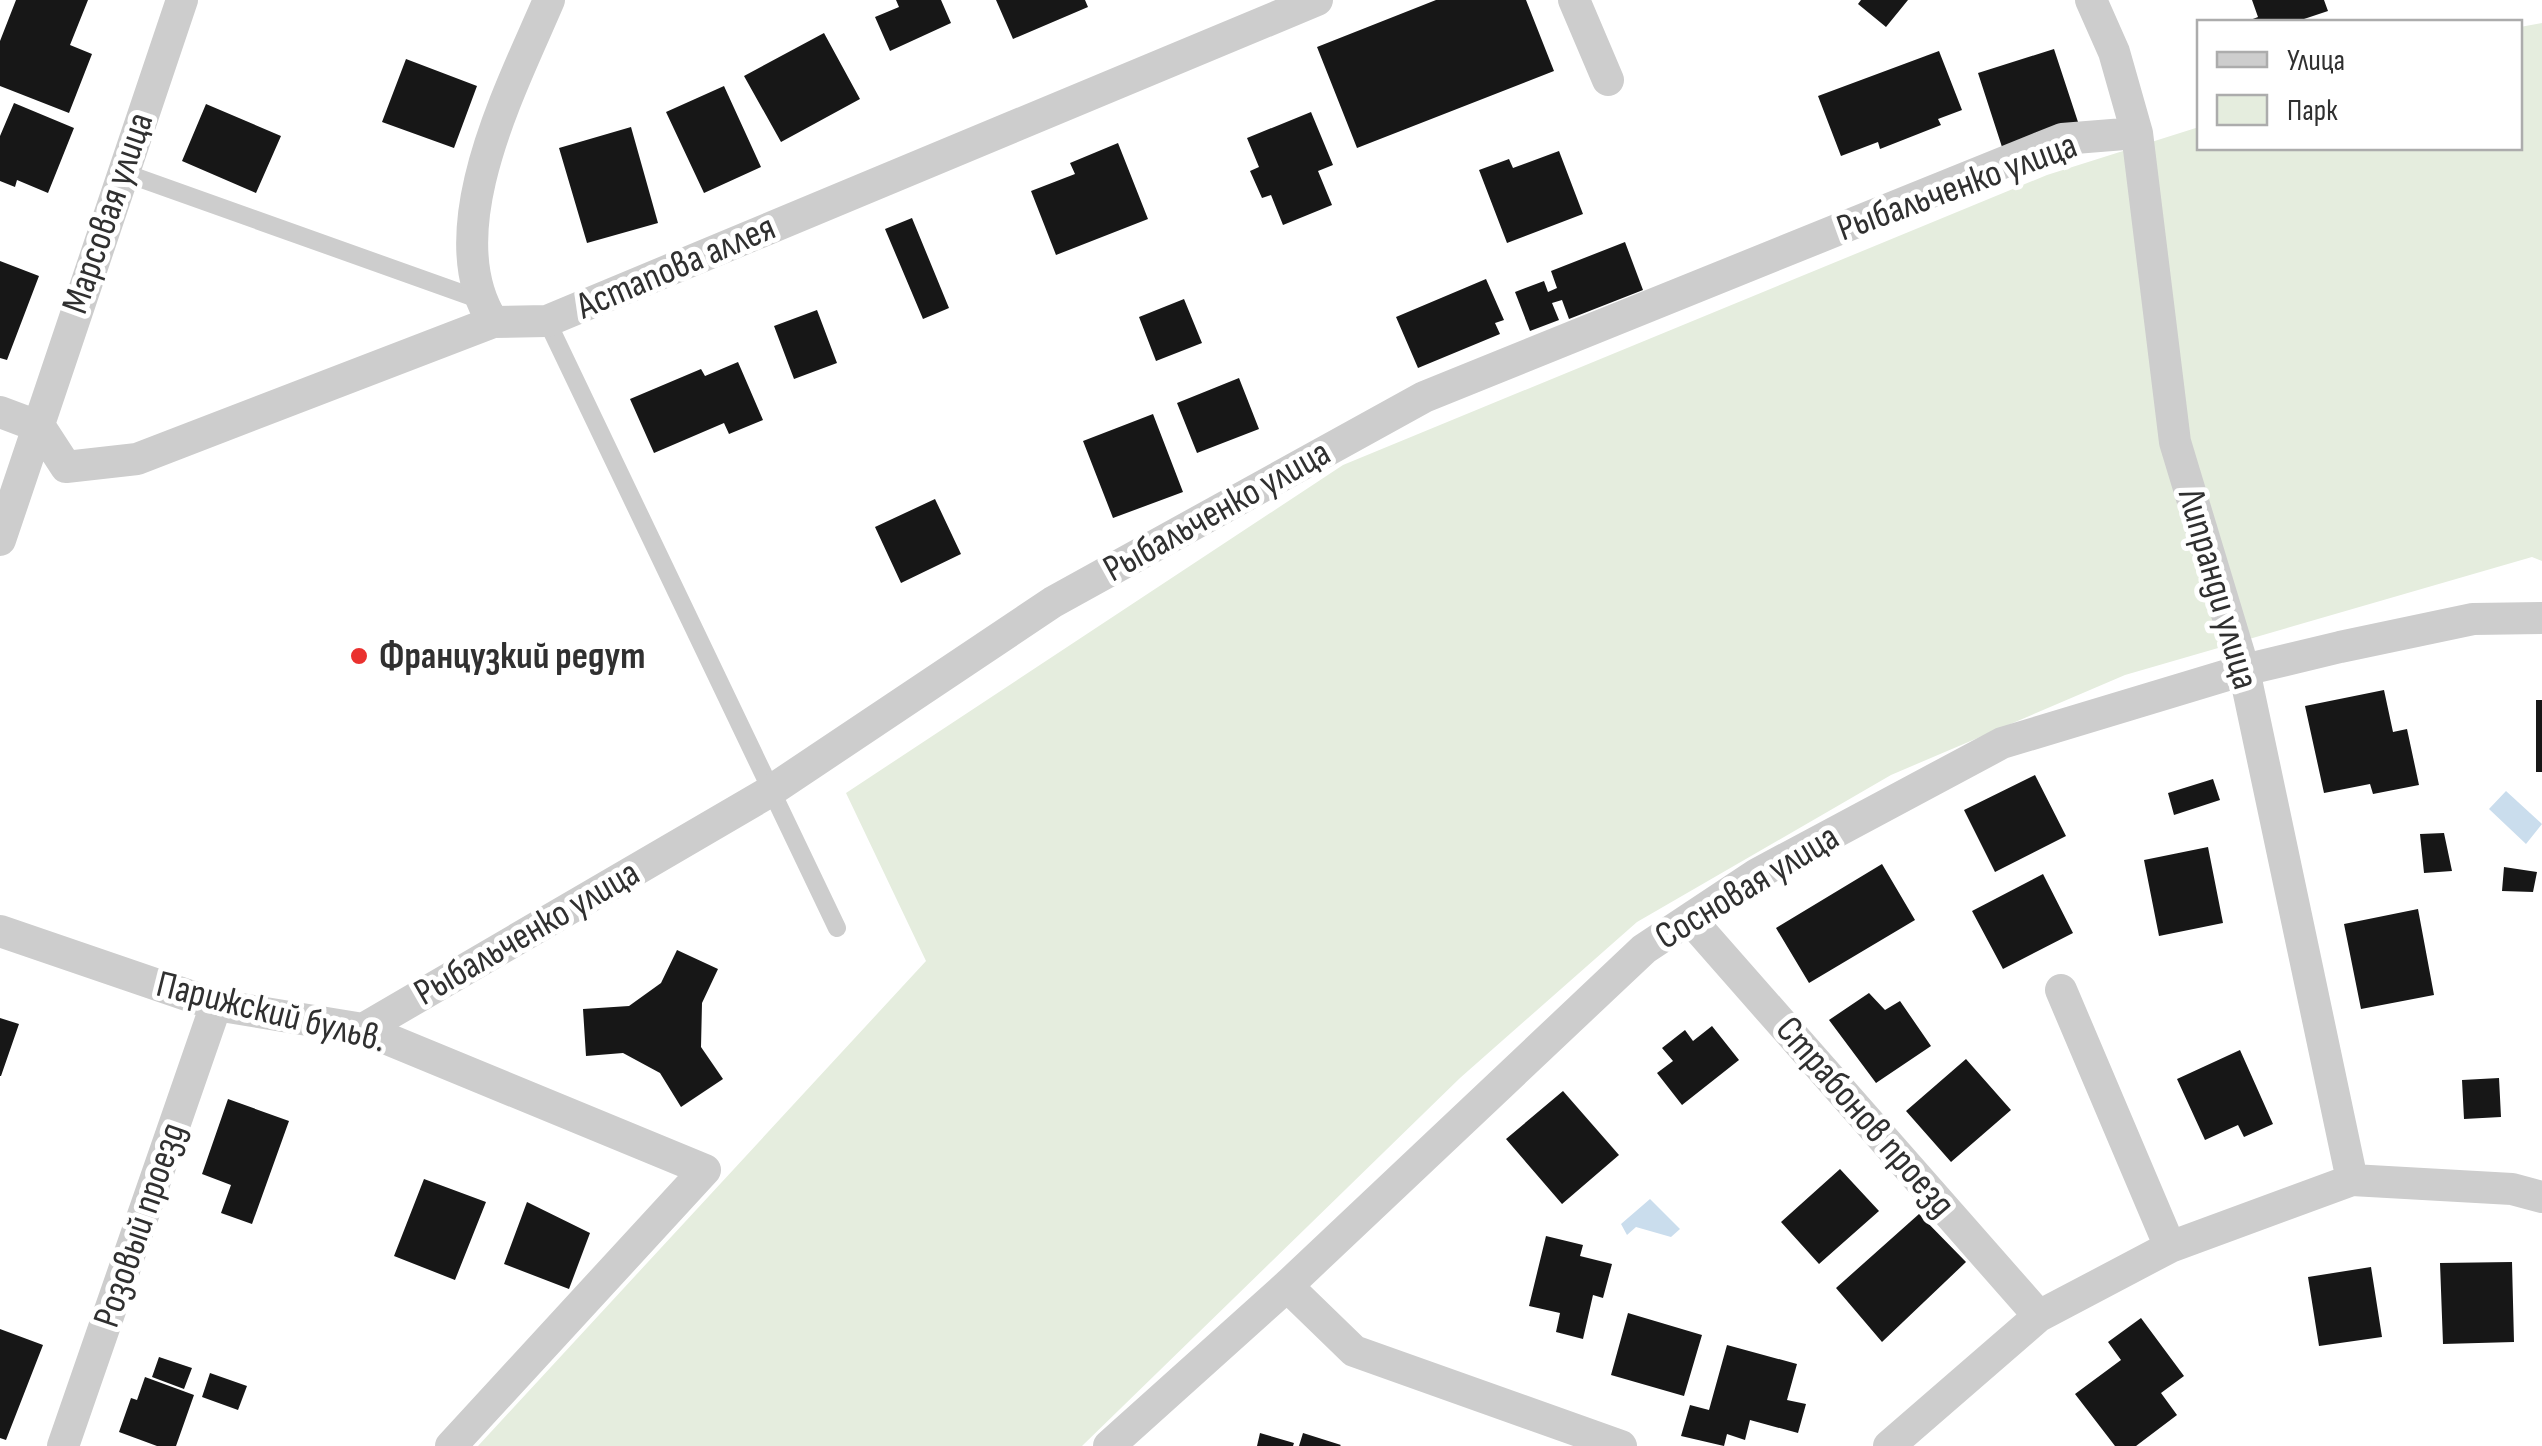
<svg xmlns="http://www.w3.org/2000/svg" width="2542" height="1446" font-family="'Sofia Sans Condensed',sans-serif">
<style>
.green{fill:#e5edde}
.water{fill:#cadded}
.building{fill:#171717}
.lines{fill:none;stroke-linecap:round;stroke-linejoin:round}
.service{stroke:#cdcdcd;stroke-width:18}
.minor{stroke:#cdcdcd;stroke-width:32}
.poi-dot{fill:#ea312f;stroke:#fff;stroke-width:4}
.labels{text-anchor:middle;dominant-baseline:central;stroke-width:10;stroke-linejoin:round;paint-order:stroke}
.street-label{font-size:38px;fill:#303030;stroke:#fff}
.poi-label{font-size:38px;font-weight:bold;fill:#303030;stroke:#fff;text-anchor:start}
</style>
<rect width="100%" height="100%" fill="#fff"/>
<path class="green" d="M2542 23V561L2532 557 2125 675 1891 775 1637 922 1460 1078 1082 1446H478L926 961 846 793 1343 465 2047 175 2199 127 2200 148H2520V27Z"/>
<path class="water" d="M2506 791 2542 824 2526 844 2489 809Z
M1650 1199 1680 1229 1671 1237 1636 1227 1627 1235 1621 1224Z"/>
<path class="building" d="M16 0H88L70 45 92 54 69 113 0 86V41Z
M896 0H941L951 23 890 51 875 17 899 7Z
M996 0H1085L1088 7 1013 39Z
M1436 0H1526L1554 71 1357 148 1317 47Z
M1861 0H1908L1886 27 1858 4Z
M2252 0H2324L2328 11 2295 22H2245L2258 17Z
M824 33 860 99 781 142 744 76Z
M2054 49 2078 122 2002 147 1978 73Z
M1939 51 1962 110 1938 119 1941 125 1880 149 1878 142 1841 156 1818 96Z
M406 59 477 86 454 148 382 122Z
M724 86 761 167 704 193 666 112Z
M14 103 74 128 48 193 17 180 15 187 0 181V136Z
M206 104 281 136 256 193 182 161Z
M1311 112 1333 165 1318 171 1332 205 1283 225 1271 195 1262 198 1250 171 1259 167 1247 138Z
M631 127 658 223 587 243 559 148Z
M1118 143 1148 219 1056 255 1031 191 1075 174 1070 163Z
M1559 151 1583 214 1507 243 1479 170 1509 159 1513 168Z
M912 218 949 308 923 319 885 229Z
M1625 242 1643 290 1569 319 1562 300 1552 303 1559 320 1530 331 1515 292 1544 281 1548 292 1557 288 1551 271Z
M0 261 39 276 7 360 0 358Z
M1486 279 1504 320 1495 323 1500 334 1418 368 1396 317Z
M1184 299 1202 343 1156 361 1139 317Z
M817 310 837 363 794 379 774 326Z
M738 362 763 420 729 434 724 423 654 453 630 399 701 369 705 376Z
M1239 378 1259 429 1197 453 1177 403Z
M1153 414 1183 492 1113 518 1083 441Z
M935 499 961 554 901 583 875 527Z
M2384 690 2393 732 2407 729 2419 785 2373 794 2370 784 2324 793 2305 706Z
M2536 700H2542V772H2536Z
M2035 775 2066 836 1995 872 1964 810Z
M2213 779 2220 800 2174 815 2168 793Z
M2444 833 2452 871 2424 873 2420 834Z
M2208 847 2223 923 2159 936 2144 860Z
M1882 864 1915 920 1809 983 1776 928Z
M2504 867 2537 872 2533 892 2502 891Z
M2043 874 2073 933 2003 969 1972 911Z
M2418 909 2434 995 2361 1009 2344 924Z
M677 950 718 969 702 1003 701 1047 723 1079 681 1107 660 1073 623 1053 586 1056 583 1009 629 1006 661 983Z
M1869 993 1885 1010 1900 1001 1931 1046 1876 1083 1829 1020Z
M0 1018 19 1024 1 1076H0Z
M1712 1026 1739 1060 1682 1105 1657 1073 1673 1061 1662 1048 1685 1030 1693 1041Z
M2240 1050 2273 1124 2244 1137 2238 1125 2205 1140 2177 1079Z
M1966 1059 2011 1110 1951 1162 1906 1111Z
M2499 1078 2501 1117 2464 1119 2462 1080Z
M1563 1091 1619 1155 1562 1204 1506 1139Z
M228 1099 289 1121 252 1224 221 1213 231 1185 202 1174Z
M1840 1169 1879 1211 1819 1264 1781 1222Z
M424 1179 486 1202 455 1280 394 1256Z
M527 1202 590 1233 569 1289 504 1264Z
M1919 1214 1966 1262 1882 1342 1836 1288Z
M1546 1236 1583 1245 1580 1256 1612 1264 1603 1298 1593 1295 1583 1339 1556 1332 1560 1313 1529 1306Z
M2512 1262 2514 1342 2443 1344 2440 1263Z
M2371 1267 2382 1337 2319 1346 2308 1277Z
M1628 1313 1702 1335 1684 1396 1611 1375Z
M2141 1318 2184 1376 2161 1393 2177 1415 2136 1446H2115L2075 1394 2121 1360 2108 1342Z
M0 1329 43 1345 6 1440 0 1438Z
M1727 1345 1797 1364 1787 1400 1806 1404 1798 1433 1750 1420 1745 1440 1727 1434 1724 1446 1681 1436 1690 1405 1709 1410Z
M159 1357 192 1368 184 1389 152 1377Z
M210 1373 247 1386 238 1410 202 1397Z
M145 1377 194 1395 176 1446H157L119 1432 131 1398 137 1400Z
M1260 1433 1294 1443 1293 1446H1257Z
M1303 1433 1341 1445 1340 1446H1299Z"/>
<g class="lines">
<path class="service" d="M122 172 478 299
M547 321 837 928"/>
<path class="minor" d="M1574 0 1608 80
M2091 0 2114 52 2137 133 2175 442 2244 670 2352 1180
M493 322C435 232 512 87 549 0
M0 412 40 427 66 467 137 459 493 322 547 321 1317 0
M0 540 182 0
M1690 919 2039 1316
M0 931 216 1005 363 1029 705 1170 451 1446
M2061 990 2170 1247
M363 1029 769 792 1053 602 1424 397 2062 139 2137 133
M1287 1286 1354 1351 1621 1446
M63 1446 216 1005
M1109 1446 1287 1286 1644 949 1757 874 2002 743 2244 670 2340 647 2473 619 2542 618
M1889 1446 2039 1316 2170 1247 2352 1180 2512 1189 2542 1197"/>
</g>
<circle class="poi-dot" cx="359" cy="656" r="10"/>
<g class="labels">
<g class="street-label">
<text transform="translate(1957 187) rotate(-20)">Рыбальченко улица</text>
<text transform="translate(108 213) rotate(-71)">Марсовая улица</text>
<text transform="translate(676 267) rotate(-23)">Астапова аллея</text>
<text transform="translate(1217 511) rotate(-29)">Рыбальченко улица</text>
<text transform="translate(2218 589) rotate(74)">Липранди улица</text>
<text transform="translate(1747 887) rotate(-31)">Сосновая улица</text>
<text transform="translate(527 933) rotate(-30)">Рыбальченко улица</text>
<text transform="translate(271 1012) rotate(14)">Парижский бульв.</text>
<text transform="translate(1865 1117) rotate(49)">Страбонов проезд</text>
<text transform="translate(140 1225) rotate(-71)">Розовый проезд</text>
</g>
<g class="poi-label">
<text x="379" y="656">Французкий редут</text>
</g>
</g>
<rect x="2197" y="20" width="325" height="130" fill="#ffffff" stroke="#acacac" stroke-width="2.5"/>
<rect x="2217" y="52" width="50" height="15" fill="#cdcdcd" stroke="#acacac" stroke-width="2.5"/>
<text x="2287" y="70" font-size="30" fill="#303030">Улица</text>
<rect x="2217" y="95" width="50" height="30" fill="#e5edde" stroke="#acacac" stroke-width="2.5"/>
<text x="2287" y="120" font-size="30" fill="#303030">Парк</text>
</svg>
